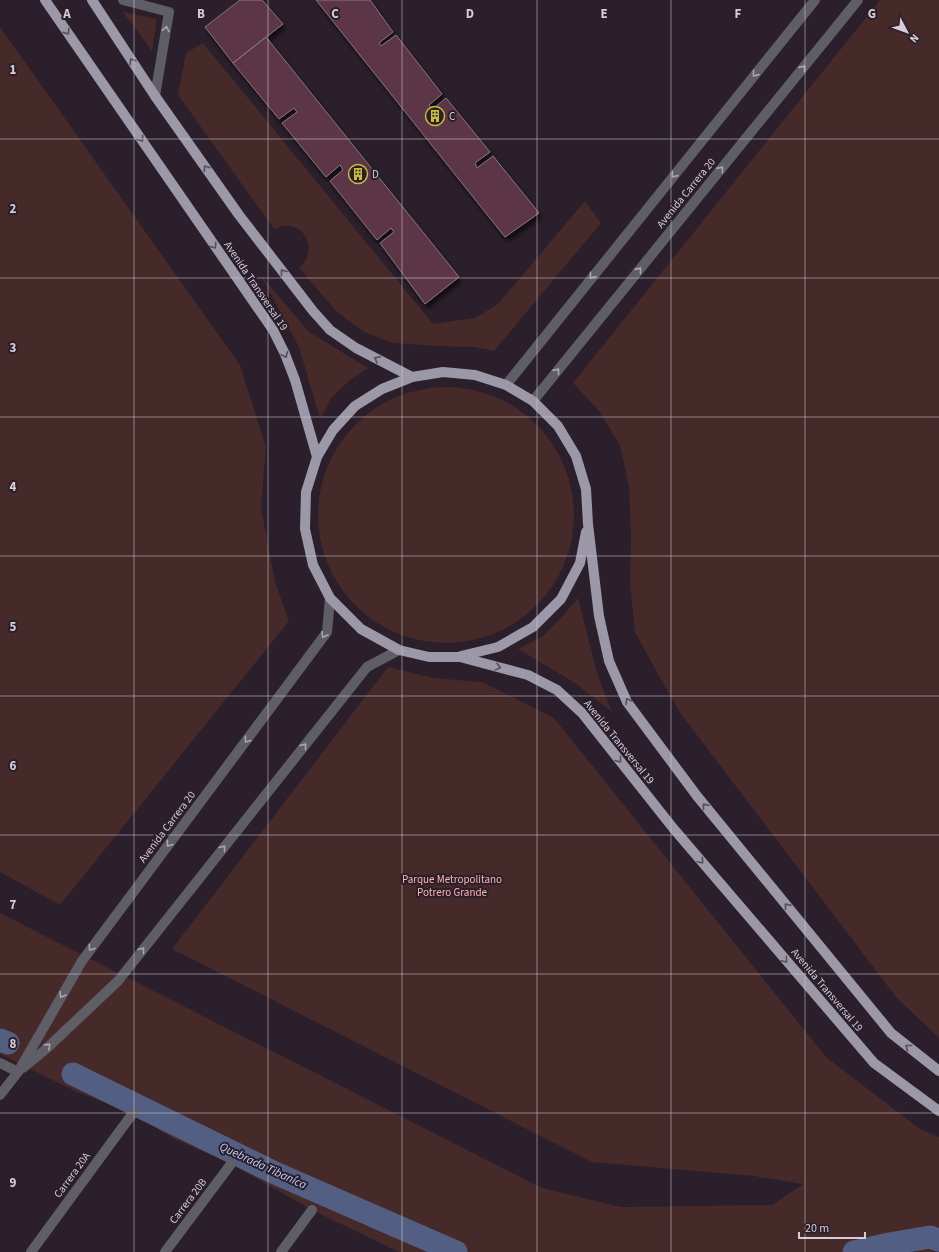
<svg xmlns="http://www.w3.org/2000/svg" width="939" height="1252" font-family="'Source Sans 3',sans-serif">
<style>
.green{fill:#462929}
.lines{fill:none;stroke-linecap:round;stroke-linejoin:round}
.canal{stroke:#535f82;stroke-width:23}
.building{fill:#5b3647;stroke:#87737b;filter:url(#shadow)}
.service{stroke:#5f5d65;stroke-width:10}
.minor{stroke:#5f5d65;stroke-width:10}
.tertiary{stroke:#5f5d65;stroke-width:10}
.primary{stroke:#9c98a8;stroke-width:10}
.oneway{stroke:#aca6ae}
.oneway2{stroke:#584f5d}
.grid{fill:none;stroke:#d6ced6;stroke-width:1;stroke-opacity:0.55}
.labels{text-anchor:middle;dominant-baseline:central;stroke-width:4;stroke-linejoin:round;paint-order:stroke}
.poi-label{font-size:11px;fill:#d6ced6;stroke:#2a1f2b;text-anchor:start}
.street-label{font-size:11px;fill:#d6ced6;stroke:#2a1f2b}
.park-label{font-size:11px;fill:#fdb2b1;stroke:#2a1f2b}
.water-label{font-size:12px;font-style:italic;fill:#c4d1f5;stroke:#2a1f2b}
.grid-label{font-size:13px;text-anchor:middle;font-weight:bold;fill:#d6ced6;stroke:#2a1f2b;stroke-width:4;stroke-linejoin:round;paint-order:stroke}
</style>
<defs>
<filter id="shadow"><feDropShadow dx="2.5" dy="4.5" stdDeviation="2" flood-color="#0009"/></filter>
</defs>
<rect width="100%" height="100%" fill="#2a1f2b"/>
<path class="green" d="M880 0H939V1038L896 997 681 714 661 680 635 632 630 584 631 538 629 488 620 445 599 411 573 383Z
M123 12 157 19 152 51Z
M0 27 240 365 266 447 261 507 275 582 289 621 60 905 0 872Z
M203 43 433 324 475 318 498 304 585 201 601 223 494 351 474 347 437 346 393 343 364 332 337 312 299 268C321 249 302 215 274 229L178 95 186 53Z
M260 274 309 332 368 368 350 380 332 397 320 419 299 347Z
M318 515a128 128 0 1 1 256 0a128 128 0 1 1-256 0Z
M578 598 597 673 612 712 575 683 518 649 543 636 559 620Z
M388 667 433 678 482 682 554 718 826 1057 920 1129 939 1137V1252H399L312 1210 231 1164 172 1138 133 1113 77 1092 0 1054V913L542 1188 621 1207 772 1205 803 1184 754 1176 592 1162 172 949Z"/>
<g class="lines">
<path class="canal" d="M0 1040 8 1043
M73 1074 275 1173 456 1252
M854 1252 889 1244 930 1237 939 1240"/>
</g>
<path class="building" d="M240 0H262L283 24 233 63 205 27Z
M316 0H370L393 32 379 43 381 46 396 35 442 94 429 105 432 110 446 98 490 152 475 163 477 168 493 156 539 213 505 237Z
M266 37 459 277 425 304 380 243 394 232 391 228 377 240 330 181 343 170 340 165 326 177 282 123 297 112 294 108 279 119 233 63Z"/>
<g class="lines">
<path class="service" d="M123 0 169 12 155 96"/>
<path class="minor" d="M0 1063 18 1072
M31 1252 133 1113
M165 1252 231 1164
M281 1252 312 1210"/>
<path class="tertiary" d="M506 385 815 0
M533 401 858 0
M23 1068 46 1049 118 981 367 667 399 650
M0 1095 18 1072 82 961 327 632 330 598"/>
<path class="primary" d="M45 0 273 330 285 354 295 380 317 457 306 492 305 529 313 565 330 598 361 629 399 650 429 657H460L528 675 557 690 582 713 673 828 874 1063 939 1111
M92 0 155 96 239 215 313 311 330 330 356 348 412 377
M317 457 333 430 355 406 382 389 412 377 443 372 475 375 506 385 533 401 558 426 576 456 586 489 588 524 599 616 609 661 627 702 697 796 891 1033 939 1071
M461 656 498 647 533 627 561 599 580 563 586 532"/>
</g>
<defs><path id="oneway-chevron" d="M-2-3.5L2.5 0L-2 3.5" fill="none" stroke-width="1.6" stroke-linecap="round" stroke-linejoin="round"/></defs>
<g class="oneway">
<use href="#oneway-chevron" transform="translate(166 29) rotate(-80)"/>
<use href="#oneway-chevron" transform="translate(803 68) rotate(-51)"/>
<use href="#oneway-chevron" transform="translate(755 74) rotate(129)"/>
<use href="#oneway-chevron" transform="translate(721 169) rotate(-51)"/>
<use href="#oneway-chevron" transform="translate(674 175) rotate(129)"/>
<use href="#oneway-chevron" transform="translate(639 270) rotate(-51)"/>
<use href="#oneway-chevron" transform="translate(592 276) rotate(129)"/>
<use href="#oneway-chevron" transform="translate(557 371) rotate(-51)"/>
<use href="#oneway-chevron" transform="translate(324 635) rotate(120)"/>
<use href="#oneway-chevron" transform="translate(247 740) rotate(127)"/>
<use href="#oneway-chevron" transform="translate(304 746) rotate(-52)"/>
<use href="#oneway-chevron" transform="translate(169 844) rotate(127)"/>
<use href="#oneway-chevron" transform="translate(223 848) rotate(-52)"/>
<use href="#oneway-chevron" transform="translate(91 948) rotate(126)"/>
<use href="#oneway-chevron" transform="translate(142 950) rotate(-52)"/>
<use href="#oneway-chevron" transform="translate(62 995) rotate(121)"/>
<use href="#oneway-chevron" transform="translate(48 1046) rotate(-42)"/>
</g>
<g class="oneway2">
<use href="#oneway-chevron" transform="translate(67 32) rotate(55)"/>
<use href="#oneway-chevron" transform="translate(132 61) rotate(-123)"/>
<use href="#oneway-chevron" transform="translate(141 139) rotate(55)"/>
<use href="#oneway-chevron" transform="translate(206 168) rotate(-125)"/>
<use href="#oneway-chevron" transform="translate(214 246) rotate(55)"/>
<use href="#oneway-chevron" transform="translate(283 272) rotate(-128)"/>
<use href="#oneway-chevron" transform="translate(285 355) rotate(66)"/>
<use href="#oneway-chevron" transform="translate(377 359) rotate(-153)"/>
<use href="#oneway-chevron" transform="translate(498 667) rotate(15)"/>
<use href="#oneway-chevron" transform="translate(628 701) rotate(-119)"/>
<use href="#oneway-chevron" transform="translate(619 760) rotate(52)"/>
<use href="#oneway-chevron" transform="translate(705 806) rotate(-129)"/>
<use href="#oneway-chevron" transform="translate(701 861) rotate(50)"/>
<use href="#oneway-chevron" transform="translate(787 906) rotate(-129)"/>
<use href="#oneway-chevron" transform="translate(785 960) rotate(50)"/>
<use href="#oneway-chevron" transform="translate(908 1047) rotate(-142)"/>
</g>
<path class="grid" d="M134 0V1252M268 0V1252M402 0V1252M537 0V1252M671 0V1252M805 0V1252M0 139H939M0 278H939M0 417H939M0 556H939M0 696H939M0 835H939M0 974H939M0 1113H939"/>
<defs>
<g id="building-ring" transform="scale(1)"><circle r="9.5" fill="#2a1f2b" stroke="#c9ba3a" stroke-width="1.5"/><path d="M-4-6H4V6H1V3H-1V6H-4ZM-2.5-4.3h1.7v1.8h-1.7ZM.8-4.3h1.7v1.8H.8ZM-2.5-1h1.7V.8h-1.7ZM.8-1h1.7V.8H.8Z" fill="#c9ba3a"/></g>
</defs>
<g fill-rule="evenodd">
<use href="#building-ring" x="435" y="116"/>
<use href="#building-ring" x="358" y="174"/>
</g>
<g class="labels">
<g class="poi-label">
<text x="449" y="116">C</text>
<text x="372" y="174">D</text>
</g>
<g class="street-label">
<text transform="translate(686 193) rotate(-51)">Avenida Carrera 20</text>
<text transform="translate(256 286) rotate(56)">Avenida Transversal 19</text>
<text transform="translate(619 742) rotate(51)">Avenida Transversal 19</text>
<text transform="translate(167 827) rotate(-53)">Avenida Carrera 20</text>
<text transform="translate(827 990) rotate(50)">Avenida Transversal 19</text>
<text transform="translate(72 1175) rotate(-54)">Carrera 20A</text>
<text transform="translate(188 1201) rotate(-53)">Carrera 20B</text>
</g>
<g class="park-label">
<text x="452" y="879">Parque Metropolitano<tspan x="452" dy="13">Potrero Grande</tspan></text>
</g>
<g class="water-label">
<text transform="translate(263 1166) rotate(25)">Quebrada Tibaníca</text>
</g>
</g>
<g class="grid-label">
<text x="67" y="18">A</text>
<text x="201" y="18">B</text>
<text x="335" y="18">C</text>
<text x="470" y="18">D</text>
<text x="604" y="18">E</text>
<text x="738" y="18">F</text>
<text x="872" y="18">G</text>
<text x="13" y="74">1</text>
<text x="13" y="213">2</text>
<text x="13" y="352">3</text>
<text x="13" y="491">4</text>
<text x="13" y="631">5</text>
<text x="13" y="770">6</text>
<text x="13" y="909">7</text>
<text x="13" y="1048">8</text>
<text x="13" y="1187">9</text>
</g>
<g transform="translate(907 32) rotate(131)" stroke="#2a1f2b" stroke-width="3" paint-order="stroke">
<path d="M0-3L7 15L0 10L-7 15Z" fill="#d6ced6"/>
<text y="-6" font-size="11" font-weight="bold" text-anchor="middle" fill="#d6ced6">N</text>
</g>
<path d="M799 1232v6h66v-6" fill="none" stroke="#d6ced6" stroke-width="2"/>
<text x="805" y="1232" font-size="12" fill="#d6ced6" stroke="#2a1f2b" stroke-width="3" paint-order="stroke">20 m</text>
</svg>
